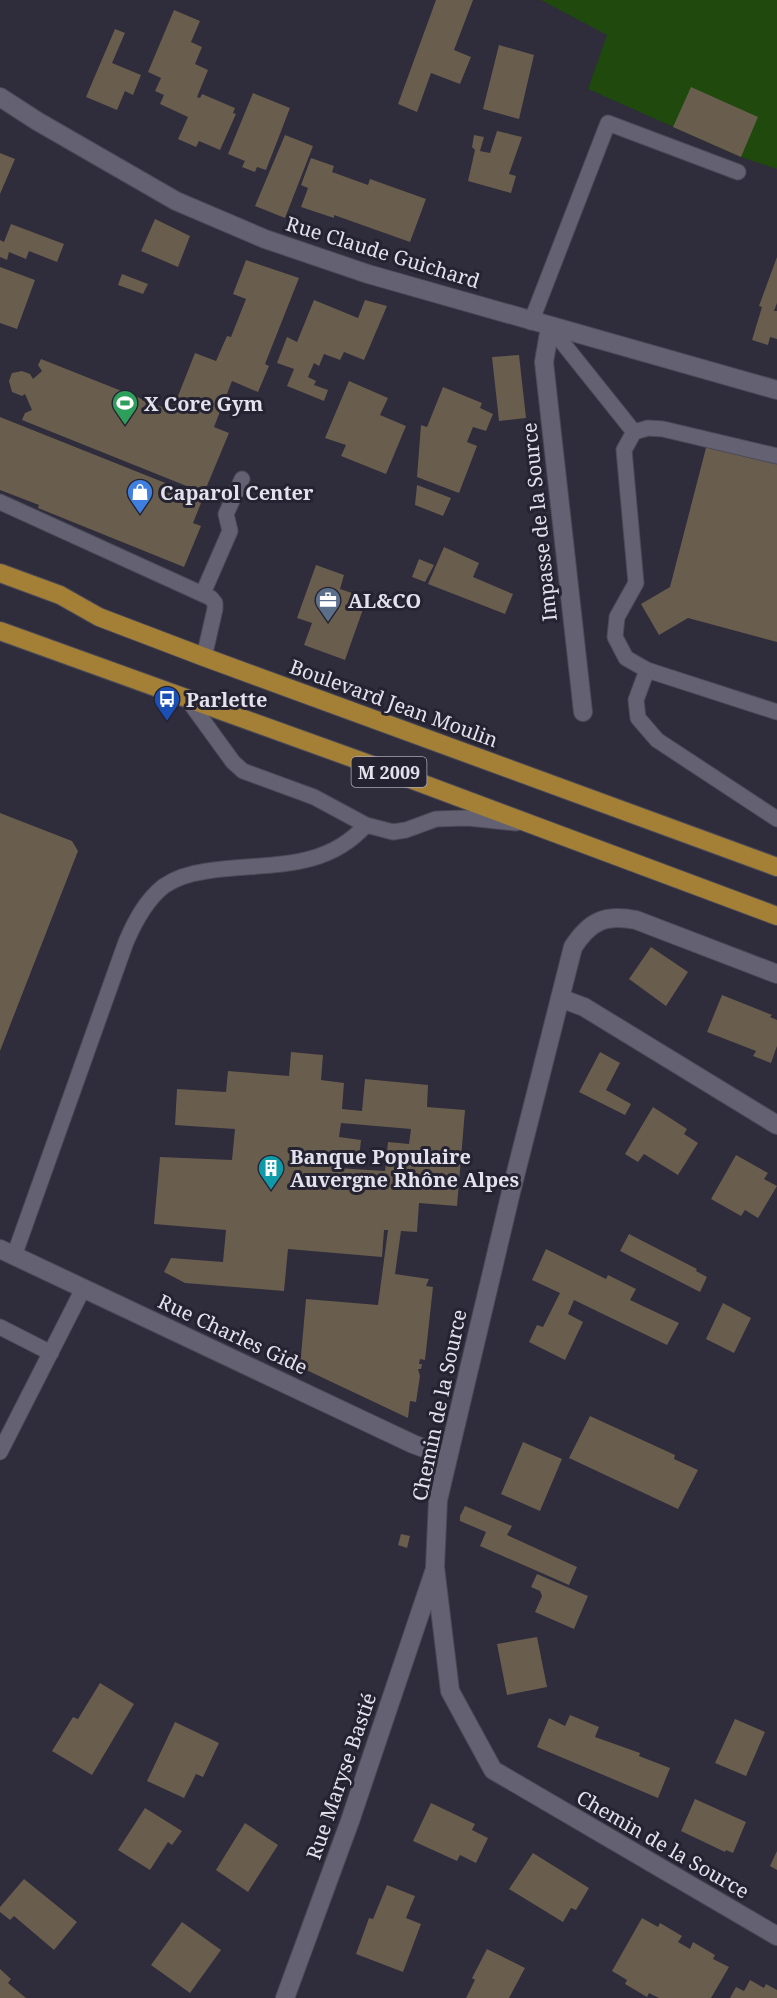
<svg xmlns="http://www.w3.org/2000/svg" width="777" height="1998" font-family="'Noto Serif',serif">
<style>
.grass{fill:#1f490d}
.building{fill:#695d4d;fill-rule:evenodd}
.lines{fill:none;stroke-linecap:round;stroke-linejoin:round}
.lane-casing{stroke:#4c4a57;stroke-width:17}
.street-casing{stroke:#4c4a57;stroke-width:20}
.primary-casing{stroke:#4c4a57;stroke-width:20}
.lane{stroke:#646173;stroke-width:15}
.street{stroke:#646173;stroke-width:18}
.primary{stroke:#a38036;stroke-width:18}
.labels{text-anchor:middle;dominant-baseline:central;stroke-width:6;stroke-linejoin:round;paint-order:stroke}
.shield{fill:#252231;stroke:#aaa8b4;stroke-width:1.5}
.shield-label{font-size:18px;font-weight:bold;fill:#e3e2ec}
.street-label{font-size:20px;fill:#e3e2ec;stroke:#252231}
.poi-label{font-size:20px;font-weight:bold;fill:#e3e2ec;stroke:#252231;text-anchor:start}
</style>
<rect width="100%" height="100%" fill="#2f2c3c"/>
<path class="grass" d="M541 0H777V169L741 157 588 89 607 35Z"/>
<path class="building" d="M436 0H473L454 50 471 57 460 84 431 73 417 112 398 104Z
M174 10 200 21 191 42 202 47 195 64 208 70 197 97 200 98 202 94 235 108 233 113 236 114 220 150 199 141 196 147 178 139 188 117 160 104 164 95 155 91 161 78 148 72Z
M115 29 125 33 112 63 141 75 133 95 125 91 117 110 86 97Z
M499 45 534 55 519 119 483 109Z
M691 87 758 117 741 157 673 127Z
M253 93 290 108 266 170 257 167 255 172 242 167 245 161 228 154Z
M497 131 522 137 509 174 516 176 511 193 468 181 475 150 472 147 474 135 484 137 480 151 490 153Z
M285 135 313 146 285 218 255 206Z
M0 153 15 159 0 194Z
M311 158 334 166 332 172 368 185 370 179 426 199 410 242 334 215V218L301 207 308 188 301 185Z
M155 219 190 236 178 267 141 251Z
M11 224 64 244 57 262 29 251 26 259 9 252 7 260 0 257V240L4 242Z
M777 257V303L774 311H777V339L770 337 768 345 752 340 762 307 759 306Z
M246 260 299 278 265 364 269 366 258 392 232 381 214 427 229 433 204 493 22 420 25 413 32 410 25 394 22 396 12 392 9 381 12 373 22 371 30 374 33 379 42 371 38 365 41 359 172 411 195 353 216 361 227 336 231 337 246 299 233 294Z
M0 267 35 280 17 329 0 323Z
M122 274 148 284 143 294 118 285Z
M314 300 358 318 365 300 387 306 364 360 344 352 340 360 324 354 319 366 314 363 308 377 316 381 314 385 328 390 324 401 287 386 294 369 277 363 287 337 297 342Z
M519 355 526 418 499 421 492 357Z
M349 381 388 398 380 415 406 426 386 474 341 456 346 445 325 438Z
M443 387 482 403 480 408 493 414 486 431 473 427 467 442 477 446 459 493 417 477 421 425 427 427Z
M0 417 203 498 193 523 201 526 184 567 38 508 39 505 0 490Z
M707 444 777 461V642L688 618 659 635 641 604 670 587Z
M417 485 451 498 443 516 415 505Z
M444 547 479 563 473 577 513 594 505 614 428 584Z
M419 559 434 565 425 582 412 577Z
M316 565 344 575 340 589 367 598 345 660 304 645 312 623 297 618Z
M0 813 72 841 78 851 0 1051Z
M651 947 688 972 666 1006 629 979Z
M722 995 772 1015 770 1017 777 1020V1046L771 1063 753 1056 756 1051 707 1032Z
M291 1052 323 1055 321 1080 344 1083 342 1109 362 1111 365 1079 428 1085 427 1107 465 1110 457 1206 419 1203 417 1232 401 1231 395 1274 429 1279 426 1286 433 1287 425 1360 420 1359 419 1364H422L421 1369H418L420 1376 416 1402 410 1401 408 1418 300 1367 306 1299 378 1305 388 1230H384L382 1257 288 1249 284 1291 185 1283 164 1272 171 1258 223 1262 226 1230 154 1224 160 1157 232 1160 235 1129 175 1125 177 1089 226 1092 228 1071 289 1076ZM341 1123 411 1129 409 1144 388 1142 385 1171 337 1168V1158L359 1159 361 1140 339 1137Z
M600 1052 620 1063 606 1090 631 1104 625 1115 579 1092Z
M653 1107 687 1129 684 1134 698 1143 678 1175 644 1154 638 1162 625 1154Z
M736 1155 768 1173 764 1179 777 1186 758 1218 745 1210 741 1216 711 1199Z
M629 1234 697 1269 696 1271 707 1277 700 1292 620 1251Z
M546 1249 606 1279 608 1275 636 1289 630 1300 679 1323 667 1345 574 1300 568 1314 583 1322 565 1360 529 1342 537 1325 543 1327 560 1293 532 1280Z
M723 1303 751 1318 734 1353 706 1339Z
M590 1416 675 1455 674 1459 698 1470 678 1509 569 1458Z
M523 1442 562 1459 540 1511 501 1494Z
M465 1506 512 1526 507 1535 577 1567 569 1585 480 1546 486 1532 460 1521V1516Z
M401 1534 410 1536 407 1548 398 1545Z
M537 1574 588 1596 574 1629 535 1612 542 1596 540 1591 531 1587Z
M537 1637 547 1687 507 1695 497 1644Z
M100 1683 134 1704 92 1775 52 1751 73 1717 78 1719Z
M570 1715 599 1727 595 1737 640 1753 639 1756 670 1768 658 1798 537 1747 549 1718 565 1726Z
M735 1719 765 1732 746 1776 715 1763Z
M175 1722 219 1743 203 1777 196 1774 184 1798 147 1781Z
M695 1799 746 1822 733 1853 726 1850 725 1852 681 1831Z
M431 1803 475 1824 472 1830 488 1838 476 1863 460 1855 457 1861 413 1841Z
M145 1808 182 1831 172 1845 168 1842 150 1870 118 1850Z
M245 1823 278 1845 248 1892 216 1870Z
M777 1851V1870L770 1866Z
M533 1853 589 1888 576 1910 571 1908 563 1922 509 1889Z
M24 1879 77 1922 54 1950 14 1916 10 1920 0 1912V1907Z
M387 1885 415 1896 406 1918 421 1924 403 1972 356 1954 369 1918 373 1919Z
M642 1918 658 1927 660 1923 682 1936 678 1942 690 1949 693 1942 715 1955 713 1959 729 1967 711 1998H659L649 1993 647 1997 625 1984 627 1980 612 1971Z
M182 1922 221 1950 190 1993 151 1965Z
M487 1949 525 1968 509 1998H466L475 1980 472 1978Z
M0 1969 11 1979 8 1983 26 1998H0Z
M750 1980 764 1988 766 1984 777 1990V1998H730L736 1987 744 1991Z"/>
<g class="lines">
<g class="lane-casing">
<path id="lane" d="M531 322 608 123 738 172
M550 327 634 432
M777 456 663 429 648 428 634 432 624 450 636 583 617 617 615 637 626 658 647 670 777 712
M0 502 211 598 215 603V609L204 657
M203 593 230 531 226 514 242 479
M647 670 636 700 638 718 657 740 777 819
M188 700 233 762 243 771 314 797 366 825 393 832 406 830 436 819 468 818 516 823
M14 1256 126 942C135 921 146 900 164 886 177 877 193 873 207 871 265 862 323 873 366 825
M0 1327 51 1353
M0 1452 83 1289"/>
</g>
<g class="street-casing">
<path id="street" d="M0 97 37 121 176 201 265 239 368 274 777 390
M550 327 544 362 583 712
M777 974 636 920C605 914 590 921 573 947L511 1192 438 1500 435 1567 450 1691 493 1770 777 1936
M560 998 584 1007 777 1125
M0 1249 413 1444 448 1457
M285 1998 350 1821 434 1572"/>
</g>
<g class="primary-casing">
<path id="primary" d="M0 573 60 595 99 617 204 657 777 867
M0 631 394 773 777 916"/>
</g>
<use href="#lane" class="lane"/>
<use href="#street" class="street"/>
<use href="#primary" class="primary"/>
</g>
<defs>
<g id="stadium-pin" transform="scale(1.35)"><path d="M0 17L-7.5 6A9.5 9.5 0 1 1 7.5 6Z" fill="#2e9e5b" stroke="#252231"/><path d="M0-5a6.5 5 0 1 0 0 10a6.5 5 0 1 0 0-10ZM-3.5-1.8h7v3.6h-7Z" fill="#fff"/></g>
<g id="shop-pin" transform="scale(1.35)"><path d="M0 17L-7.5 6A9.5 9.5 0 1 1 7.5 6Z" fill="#3f7fe0" stroke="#252231"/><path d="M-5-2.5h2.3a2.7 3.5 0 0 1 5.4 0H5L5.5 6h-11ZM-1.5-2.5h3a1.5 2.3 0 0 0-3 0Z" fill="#fff"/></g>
<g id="office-pin" transform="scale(1.35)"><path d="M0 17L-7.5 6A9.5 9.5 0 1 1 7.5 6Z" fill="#5c6f8a" stroke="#252231"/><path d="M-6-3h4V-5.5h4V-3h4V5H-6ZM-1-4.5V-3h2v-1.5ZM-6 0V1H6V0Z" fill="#fff"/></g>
<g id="bus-pin" transform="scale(1.35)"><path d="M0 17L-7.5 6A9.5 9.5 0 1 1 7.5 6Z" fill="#1a4fb4" stroke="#252231"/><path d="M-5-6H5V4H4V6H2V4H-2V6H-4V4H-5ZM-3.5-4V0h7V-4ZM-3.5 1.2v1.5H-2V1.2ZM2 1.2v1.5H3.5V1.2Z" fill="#fff"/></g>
<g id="building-pin" transform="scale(1.35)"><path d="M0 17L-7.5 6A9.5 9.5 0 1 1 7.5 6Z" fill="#0f9aa8" stroke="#252231"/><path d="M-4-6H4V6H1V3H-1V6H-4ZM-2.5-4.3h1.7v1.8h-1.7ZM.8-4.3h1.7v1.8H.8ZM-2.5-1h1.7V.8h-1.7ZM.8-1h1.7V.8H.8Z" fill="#fff"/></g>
</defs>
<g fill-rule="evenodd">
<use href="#stadium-pin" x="125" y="403"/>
<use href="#shop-pin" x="140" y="492"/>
<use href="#office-pin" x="328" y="600"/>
<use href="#bus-pin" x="167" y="699"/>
<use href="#building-pin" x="271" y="1168"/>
</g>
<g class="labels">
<rect class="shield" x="351.5" y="757" width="75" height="30" rx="4.5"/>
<g class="shield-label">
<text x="389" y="772">M 2009</text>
</g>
<g class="street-label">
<text transform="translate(383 252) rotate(17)">Rue Claude Guichard</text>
<text transform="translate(539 522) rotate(-96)">Impasse de la Source</text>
<text transform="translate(394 703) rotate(20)">Boulevard Jean Moulin</text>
<text transform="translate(233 1334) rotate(25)">Rue Charles Gide</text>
<text transform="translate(439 1405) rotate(-78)">Chemin de la Source</text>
<text transform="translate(341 1776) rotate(-71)">Rue Maryse Bastié</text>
<text transform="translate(663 1844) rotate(30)">Chemin de la Source</text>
</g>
<g class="poi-label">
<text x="144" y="403">X Core Gym</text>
<text x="160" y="492">Caparol Center</text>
<text x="348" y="600">AL&amp;CO</text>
<text x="186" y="699">Parlette</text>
<text x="290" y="1156">Banque Populaire<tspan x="290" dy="23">Auvergne Rhône Alpes</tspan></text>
</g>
</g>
</svg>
